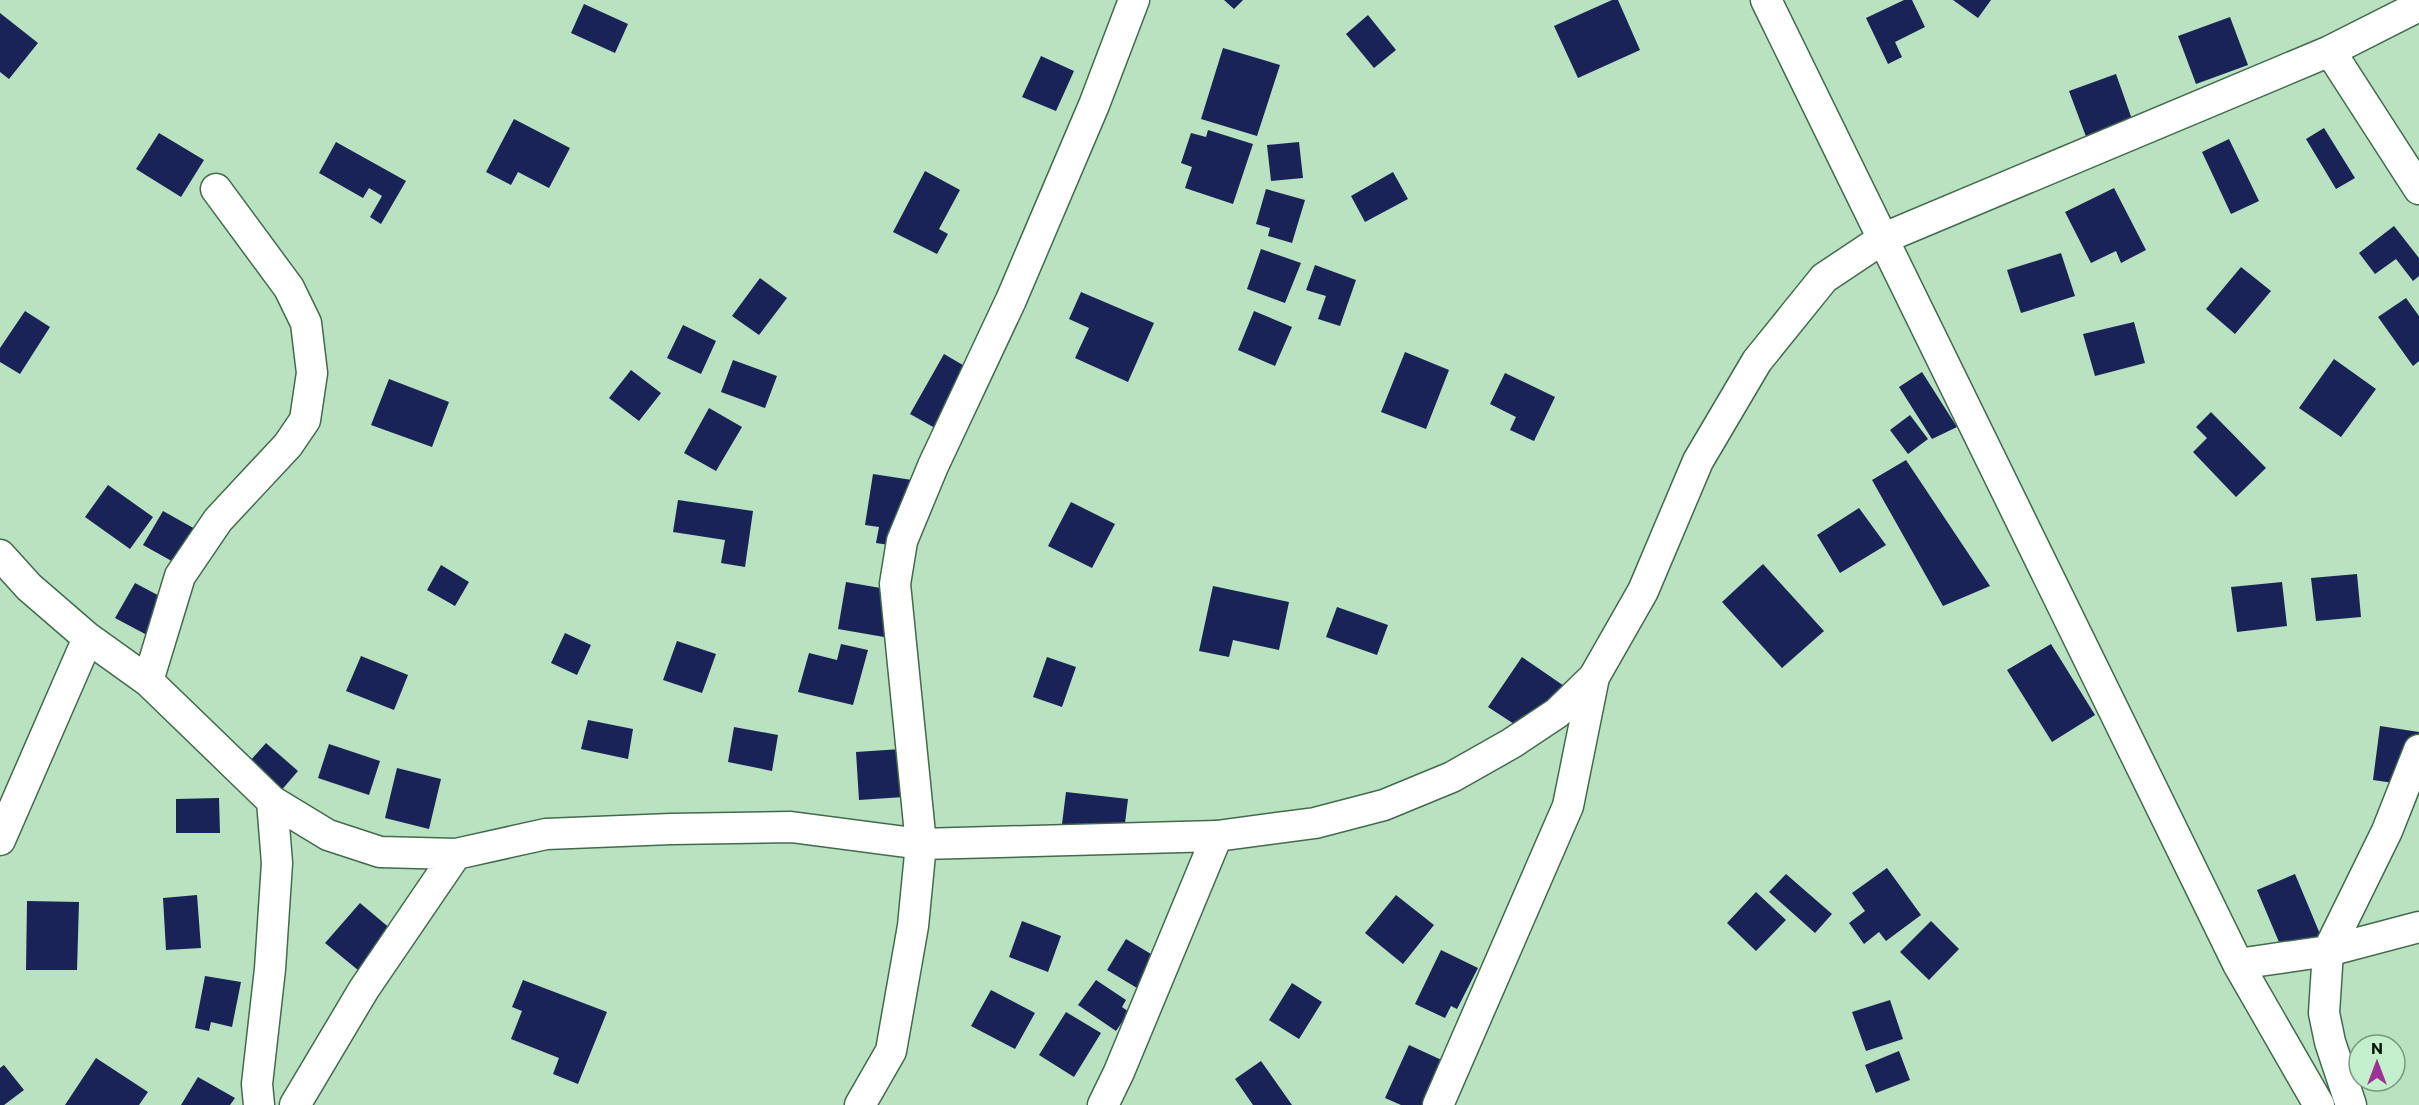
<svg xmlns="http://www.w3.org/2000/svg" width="2419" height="1105" font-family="Commissioner,sans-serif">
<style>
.building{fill:#192358}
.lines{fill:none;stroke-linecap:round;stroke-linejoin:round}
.minor-casing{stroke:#436a4d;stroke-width:33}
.minor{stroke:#fff;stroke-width:30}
</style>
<rect width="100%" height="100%" fill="#b8e2c0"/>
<path class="building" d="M1224 0H1243L1234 9Z
M1612 0H1618L1640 50 1578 78 1554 26Z
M1904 0H1912L1925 27 1895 42 1902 57 1888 64 1866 18Z
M1953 0H1991L1978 18Z
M584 4 628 24 615 53 571 33Z
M0 13 38 43 9 79 0 72Z
M1368 15 1396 50 1374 68 1346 34Z
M2230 17 2248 65 2196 84 2178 36Z
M1223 48 1280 65 1257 136 1201 119Z
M1041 56 1074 71 1056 111 1022 97Z
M2116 74 2134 125 2088 142 2069 91Z
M514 119 570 148 549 188 518 172 511 185 486 172Z
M2324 128 2355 178 2336 189 2306 139Z
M1208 130 1253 144 1233 204 1185 188 1192 167 1181 163 1191 133 1206 137Z
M159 133 204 160 181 197 136 169Z
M2229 139 2259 201 2231 214 2202 152Z
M336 142 406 181 381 224 370 217 382 196 369 188 363 198 319 173Z
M1299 142 1303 178 1271 181 1267 145Z
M925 171 960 190 939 229 948 234 937 254 893 232Z
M1393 172 1408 199 1365 222 1351 196Z
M2114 188 2146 250 2121 263 2116 251 2091 263 2065 212Z
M1266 189 1305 200 1292 243 1268 236 1270 228 1256 224Z
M2394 226 2419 258V276L2413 281 2396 259 2375 274 2359 253Z
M1261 249 1301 263 1285 303 1247 289Z
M2061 253 2075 296 2021 313 2007 270Z
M1315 265 1356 280 1340 326 1318 319 1326 296 1306 290Z
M2241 267 2271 291 2235 334 2206 309Z
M760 278 787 298 759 335 732 316Z
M1081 292 1154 323 1128 382 1075 358 1089 328 1069 319Z
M2406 298 2419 316V361L2413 366 2378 317Z
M25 311 50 327 20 374 0 362V348Z
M1254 311 1292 327 1275 366 1238 350Z
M2134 322 2145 363 2095 376 2083 334Z
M683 325 716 341 701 374 667 358Z
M1405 352 1449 370 1426 429 1381 412Z
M944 354 985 378 951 437 910 414Z
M2334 359 2376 389 2341 437 2299 408Z
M733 360 777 376 765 408 721 392Z
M631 370 661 393 639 421 609 398Z
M1922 372 1957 427 1932 439 1899 387Z
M1505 373 1555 397 1534 441 1510 430 1516 417 1490 404Z
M389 379 449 402 432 447 371 425Z
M709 408 742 427 716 471 684 453Z
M2211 412 2266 468 2236 497 2193 452 2207 438 2196 427Z
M1910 415 1928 439 1908 454 1890 430Z
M1906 460 1990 586 1943 606 1872 480Z
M873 474 912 480 902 547 876 543 879 527 865 525Z
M108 485 153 517 130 549 85 517Z
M678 500 753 511 745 567 721 563 725 540 673 532Z
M1071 502 1115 524 1092 568 1048 546Z
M1859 508 1886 545 1840 573 1817 535Z
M163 511 197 530 177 564 143 545Z
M1763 564 1824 631 1782 668 1722 602Z
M441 565 469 582 455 606 427 590Z
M2357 574 2361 617 2316 621 2311 578Z
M846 582 892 590 884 637 838 629Z
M2282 582 2287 626 2237 632 2231 587Z
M135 583 167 600 147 635 115 618Z
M1213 586 1289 602 1279 650 1233 640 1229 657 1199 651Z
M1337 607 1388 625 1377 655 1326 637Z
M565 633 591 645 577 675 551 663Z
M677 641 716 654 702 693 663 680Z
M841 644 868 650 853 705 798 692 809 653 837 660Z
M2051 644 2095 715 2052 742 2007 670Z
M361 656 408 675 394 710 346 691Z
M1047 657 1076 667 1062 707 1033 697Z
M1522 657 1570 690 1537 739 1488 707Z
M588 720 633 729 628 759 581 749Z
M2380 726 2419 732 2414 786 2373 780Z
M734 727 778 735 772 771 728 762Z
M266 743 298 771 273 800 241 771Z
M329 744 380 761 369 795 318 778Z
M901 749 904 797 859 800 856 752Z
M397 768 441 779 429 829 385 818Z
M1066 792 1128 799 1123 839 1061 832Z
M219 798 220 833H176V799Z
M1887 868 1921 915 1886 941 1879 932 1864 944 1849 923 1865 911 1852 893Z
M1786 874 1832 914 1815 933 1769 892Z
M2295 874 2325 946 2287 961 2257 890Z
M1756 892 1786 920 1756 951 1727 923Z
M197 895 201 948 166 950 163 898Z
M1396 895 1434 925 1403 964 1365 933Z
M27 901 79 902 77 970H26Z
M360 903 392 930 358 970 325 943Z
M1022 921 1061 936 1048 972 1009 957Z
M1931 921 1959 949 1929 980 1900 952Z
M1126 939 1161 960 1142 991 1107 970Z
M1441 950 1478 968 1457 1009 1451 1006 1445 1018 1415 1004Z
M205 976 241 982 232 1027 211 1022 209 1031 195 1028Z
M523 980 607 1012 578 1084 553 1074 559 1058 511 1039 522 1011 512 1007Z
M1096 980 1126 1000 1122 1007 1129 1012 1116 1031 1078 1005Z
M1292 983 1322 1002 1299 1039 1269 1020Z
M991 990 1035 1013 1015 1049 971 1026Z
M1890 1000 1903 1039 1866 1051 1852 1012Z
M1066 1012 1101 1033 1074 1077 1039 1055Z
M1409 1045 1446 1062 1426 1105H1401L1385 1098Z
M1899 1051 1910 1080 1876 1093 1865 1065Z
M96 1058 148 1092 139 1105H65Z
M1261 1061 1292 1105H1253L1235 1079Z
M4 1065 24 1090 4 1105H0V1068Z
M198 1077 235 1098 230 1105H181Z"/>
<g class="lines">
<g class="minor-casing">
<path id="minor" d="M1766 0 2238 964 2319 1105
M2330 51 2419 189
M0 555 29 587 88 638 148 681 272 801 328 835 380 852 456 854 546 834 671 829 791 827 921 844 1217 836 1315 823 1384 805 1452 777 1512 743 1557 713 1594 677 1643 591 1698 461 1757 361 1824 278 1884 238 2330 51 2419 6
M148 681 180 576 218 520 288 445 305 420 312 373 306 323 289 288 216 189
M0 840 88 638
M2238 964 2328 951 2419 927
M259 1105 257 1084 270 969 277 863 272 801
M295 1105 364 989 456 854
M860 1105 891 1051 913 926 921 844 895 584 902 541 933 466 1011 300 1094 105 1134 0
M1103 1105 1119 1072 1217 836
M1438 1105 1568 806 1594 677
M2351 1105 2330 1042 2324 1013 2328 951 2387 831 2419 750"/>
</g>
<use href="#minor" class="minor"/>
</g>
<g transform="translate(2377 1063)"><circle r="28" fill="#c4efcd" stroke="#78997f" stroke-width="1.5"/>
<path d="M0-4.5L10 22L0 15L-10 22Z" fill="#9c3294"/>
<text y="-9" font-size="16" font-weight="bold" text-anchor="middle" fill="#07170b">N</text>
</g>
</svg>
